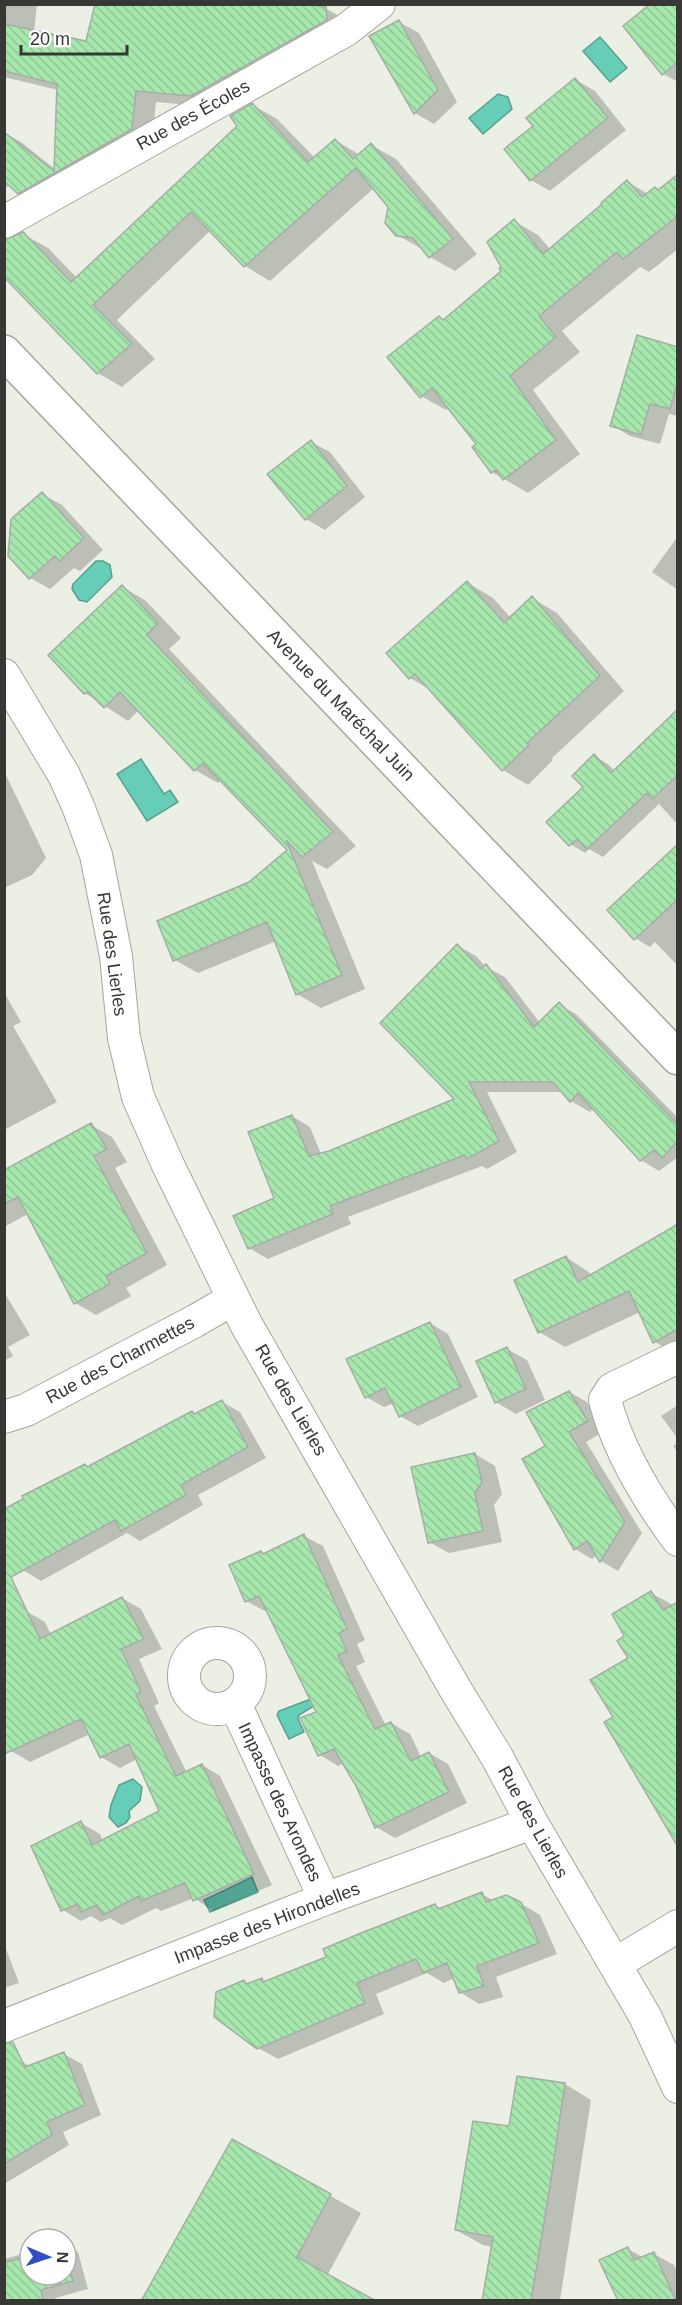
<svg xmlns="http://www.w3.org/2000/svg" width="682" height="2305" font-family="Helvetica,sans-serif">
<style>
.water{fill:#66cdb6;stroke:#58a08f;stroke-width:1.5}
.shadow{fill:#0003}
.building{fill:url(#building-back-hatch);stroke:#a5ada6;stroke-width:1.5}
.lines{fill:none;stroke-linecap:round;stroke-linejoin:round}
.street-casing{stroke:#a5a79d;stroke-width:34}
.secondary-casing{stroke:#a5a79d;stroke-width:36}
.street{stroke:#fff;stroke-width:32}
.secondary{stroke:#fff;stroke-width:33}
.labels{text-anchor:middle;dominant-baseline:central;stroke-width:6;stroke-linejoin:round;paint-order:stroke}
.street-label{font-size:18px;fill:#373834;stroke:#fff}
</style>
<defs>
<pattern id="building-back-hatch" width="6" height="6" patternUnits="userSpaceOnUse" patternTransform="scale(1.5)"><rect width="6" height="6" fill="#a6e7ad"/><path d="M-1 5l2 2M0 0l6 6M5-1l2 2" fill="none" stroke="#90c795"/></pattern>
</defs>
<rect width="100%" height="100%" fill="#ecefe4"/>
<path class="water" d="M600 37 627 68 610 82 583 51Z
M498 94 508 97 512 109 483 134 469 118Z
M96 561H103L110 565 112 577 87 602 79 600 72 589 73 584Z
M141 759 164 794 170 790 178 802 147 821 117 774Z
M311 1699 314 1706 299 1715 298 1719 304 1732 289 1739 277 1715 279 1711Z
M133 1779 142 1787 140 1801 129 1811 130 1817 126 1823 118 1827 109 1817 111 1805 119 1785Z
M252 1877 258 1892 210 1912 204 1900Z"/>
<path class="shadow" d="M4 4H37L34 32 87 43 325 8 346 20 212 107 156 102 152 141 39 204 19 193 10 184 4 190V133L21 142 56 170 58 90 4 77Z
M678 4V82L663 74Z
M399 22 419 33 457 102 434 124 415 113Z
M576 80 595 91 626 130 550 191 531 180Z
M252 105 277 119 315 158 335 140 360 155 371 145 396 159 477 254 455 271 430 257 424 250 397 235 390 207 374 188 270 281 245 266 211 230 117 320 155 359 122 387 98 373 23 234 48 248 77 278 239 126Z
M628 182 648 194 678 202V249L649 272 640 267 562 331 580 352 533 390 580 454 528 493 492 472 478 444 449 408 446 410 421 396 439 317 445 321 503 272 514 221 538 235 550 249Z
M678 348V416L669 414 660 444 630 436 612 425Z
M311 442 330 452 365 497 325 530 306 519Z
M42 494 62 505 103 550 80 571 74 568 50 589 30 578Z
M678 536V590L652 572Z
M468 583 493 598 511 618 532 598 557 613 624 691 552 758 553 760 528 785 503 770 431 690 410 678Z
M123 587 146 601 181 638 169 649 356 846 327 869 312 861 365 989 321 1008 297 994 276 941 198 973 175 960 250 884 289 850 221 780 218 783 195 770 139 710 128 721 85 693Z
M678 711V825L659 804 603 857 589 849 585 853 570 844 595 756 609 765 615 771Z
M4 771 46 858 32 875 4 888Z
M678 846V966L655 942 650 947 635 938Z
M458 946 476 956 486 967 505 977 540 1023 559 1004 577 1015 678 1118V1157L659 1171 641 1160 593 1108 590 1112 571 1101 564 1092H487L517 1152 487 1169 482 1166 348 1217 351 1224 268 1259 249 1248 276 1199 292 1116 310 1127 321 1154 457 1100Z
M4 992 21 1022 13 1026 57 1102 4 1130Z
M91 1125 112 1137 127 1162 115 1168 167 1265 126 1288 131 1296 96 1315 75 1303 28 1214 4 1227V1172Z
M678 1222V1355L655 1342 640 1312 565 1347 539 1332 566 1257 593 1275 665 1233Z
M4 1292 30 1335 8 1347 13 1356 4 1361Z
M430 1323 448 1334 478 1397 418 1426 400 1416 394 1403 384 1407 366 1397Z
M507 1349 527 1360 545 1400 516 1414 496 1402Z
M569 1392 587 1402 605 1431 586 1442 642 1533 618 1571 601 1561 598 1555 592 1559 575 1549 547 1447Z
M222 1402 240 1412 266 1458 198 1495 203 1505 140 1541 127 1533 41 1581 23 1570 25 1499 192 1413 196 1415Z
M678 1405V1439L661 1416Z
M678 1443V1453L673 1446Z
M475 1454 495 1466 502 1494 494 1505 502 1542 449 1553 429 1542Z
M304 1536 323 1546 365 1640 357 1644 365 1662 356 1666 386 1726 391 1723 410 1734 421 1757 429 1753 448 1764 467 1803 395 1838 376 1827 344 1763 338 1766 320 1755 318 1712 267 1610 265 1611 246 1601 264 1555Z
M651 1593 671 1604 678 1615 615 1717 630 1658 626 1637Z
M122 1598 141 1609 162 1649 139 1659 159 1703 154 1706 187 1773 202 1765 220 1776 272 1885 213 1911 194 1898 161 1911 156 1908 122 1925 110 1918 101 1922 91 1916 81 1921 63 1910 81 1823 100 1834 103 1841 161 1812 137 1759 120 1768 101 1757 90 1734 30 1762 11 1751 26 1611 45 1622 51 1635Z
M482 1894 494 1901 520 1903 540 1915 557 1954 496 1977 503 1997 479 2004 460 1992 455 1978 444 1983 427 1973 376 1994 384 2014 278 2059 258 2048 244 1982 249 1985 262 1980 266 1982 328 1957 435 1905 442 1909Z
M4 1944 19 1983 4 1988Z
M64 2054 82 2064 101 2115 63 2132 69 2145 4 2184V2067L21 2061 31 2067Z
M565 2084 591 2100 560 2300H484L493 2247 483 2245 456 2230 510 2127Z
M232 2141 361 2213 327 2276 146 2300Z
M66 2245 78 2252 88 2289 55 2298 56 2300H4V2259L30 2252V2275H66Z
M628 2249 644 2258 654 2254 674 2265 678 2274V2300H619Z"/>
<path class="building" d="M95 4H304L326 7 327 20 191 96 136 91 132 129 18 194 4 181V132L54 171 57 84 4 71V24L86 41Z
M650 4H678V62L662 75 623 26Z
M399 20 438 90 414 114 369 36Z
M575 78 608 118 530 181 504 149 533 126 526 118Z
M252 103 308 162 335 139 353 159 371 143 453 239 429 258 413 238 396 236 385 223 388 207 356 168 244 267 191 212 93 305 132 344 97 374 4 277V240L23 232 71 282 237 126 230 116Z
M678 174V216L623 259 617 252 539 316 556 337 510 376 556 440 503 480 496 470 491 473 472 447 476 444 432 388 420 398 387 357 439 316 443 320 501 271 499 268 501 267 487 242 514 219 543 254 602 204 601 203 627 180 642 197 655 187 658 190Z
M637 335 678 347V382L670 409 650 404 641 435 610 426Z
M311 440 347 486 305 520 267 474Z
M42 492 84 538 60 561 55 556 29 579 8 556 11 519Z
M467 581 504 623 532 596 600 676 527 743 529 745 502 771 415 674 409 679 386 653Z
M122 585 158 623 147 635 333 832 302 857 286 840 342 975 296 995 267 922 173 961 157 921 249 882 287 850 203 763 194 771 120 692 104 708 88 692 84 694 48 655Z
M678 709V775L652 799 647 793 587 849 577 839 569 846 546 822 583 787 572 776 594 754 611 773Z
M678 844V899L634 940 607 910Z
M457 944 481 969 486 964 534 1027 559 1002 678 1125V1141L662 1158 654 1150 640 1161 578 1093 570 1102 553 1082H469L499 1141 467 1159 465 1155 330 1206 333 1214 248 1249 233 1216 274 1198 248 1132 292 1115 309 1156 329 1151 454 1099 380 1023Z
M91 1123 107 1149 94 1156 147 1253 106 1276 110 1284 74 1304 18 1197 4 1204V1170Z
M678 1224V1329L653 1343 629 1291 538 1333 514 1280 566 1256 578 1282Z
M430 1322 461 1387 399 1417 385 1388 365 1398 346 1359Z
M507 1347 526 1389 495 1403 476 1361Z
M569 1391 588 1421 569 1432 625 1522 600 1562 587 1541 574 1550 522 1459 545 1446 526 1412Z
M222 1400 248 1447 181 1485 186 1495 121 1531 115 1520 11 1577 40 1639 122 1597 144 1639 121 1649 141 1692 136 1695 176 1776 202 1764 254 1874 193 1901 185 1883 141 1901 139 1896 103 1915 97 1905 81 1912 78 1904 61 1911 31 1846 81 1821 92 1845 159 1811 129 1744 100 1758 81 1719 4 1754V1509L23 1499 22 1496 85 1464 87 1467 192 1411 194 1414Z
M475 1453 482 1482 475 1493 483 1531 428 1543 411 1467Z
M304 1534 347 1629 339 1633 347 1651 338 1655 375 1729 391 1722 411 1761 429 1752 449 1792 375 1828 356 1786 334 1749 318 1756 300 1718 316 1712 259 1596 245 1602 229 1565 261 1551 263 1554Z
M651 1591 663 1610 678 1602V1847L604 1722 613 1717 590 1680 628 1658 617 1641 624 1636 612 1614Z
M482 1892 486 1902 506 1895 521 1902 539 1943 477 1966 484 1986 459 1993 447 1963 423 1973 416 1959 357 1983 365 2003 257 2049 214 2017 216 1992 244 1980 246 1984 262 1978 263 1982 326 1957 323 1949 361 1933 435 1904 438 1909Z
M13 2042 25 2067 64 2052 85 2105 47 2122 52 2135 4 2164V2044Z
M517 2076 565 2083 550 2186 531 2301H482L493 2237 455 2230 473 2121 509 2126Z
M232 2139 331 2194 297 2257 376 2301H141Z
M628 2247 634 2260 654 2252 676 2301H618L599 2260Z
M66 2253 73 2281 41 2290 43 2301H4V2263L30 2255V2275H66Z"/>
<g class="lines">
<g class="street-casing">
<path id="street" d="M4 222 346 30 379 4
M4 675 64 775 78 806 96 855 116 956 124 1038 138 1097 168 1165 246 1324 457 1692 497 1757 532 1823 645 2016 678 2087
M678 1357 612 1389 605 1400C618 1451 647 1498 678 1540
M4 1417 26 1410 195 1321 233 1299
M184 1676a33 33 0 1 1 66 0a33 33 0 1 1-66 0Z
M235 1704 325 1899
M615 1964 678 1926
M4 2026 325 1899 532 1823"/>
</g>
<g class="secondary-casing">
<path id="secondary" d="M4 352 678 1058"/>
</g>
<use href="#street" class="street"/>
<use href="#secondary" class="secondary"/>
</g>
<g class="labels">
<g class="street-label">
<text transform="translate(193 115) rotate(-29)">Rue des Écoles</text>
<text transform="translate(341 705) rotate(46)">Avenue du Maréchal Juin</text>
<text transform="translate(112 954) rotate(82)">Rue des Lierles</text>
<text transform="translate(120 1360) rotate(-28)">Rue des Charmettes</text>
<text transform="translate(291 1400) rotate(60)">Rue des Lierles</text>
<text transform="translate(280 1802) rotate(65)">Impasse des Arondes</text>
<text transform="translate(533 1822) rotate(61)">Rue des Lierles</text>
<text transform="translate(267 1923) rotate(-21)">Impasse des Hirondelles</text>
</g>
</g>
<rect width="682" height="2305" fill="none" stroke="#373834" stroke-width="12"/>
<g transform="translate(48 2257) rotate(92)"><circle r="28" fill="#ffffff" stroke="#afafae" stroke-width="1.5"/>
<path d="M0-4.5L10 22L0 15L-10 22Z" fill="#304fc0"/>
<text y="-9" font-size="16" font-weight="bold" text-anchor="middle" fill="#373834">N</text>
</g>
<path d="M21 45v9h106v-9" fill="none" stroke="#373834" stroke-width="3"/>
<text x="30" y="45" font-size="18" fill="#373834" stroke="#ffffff" stroke-width="4.5" paint-order="stroke">20 m</text>
</svg>
